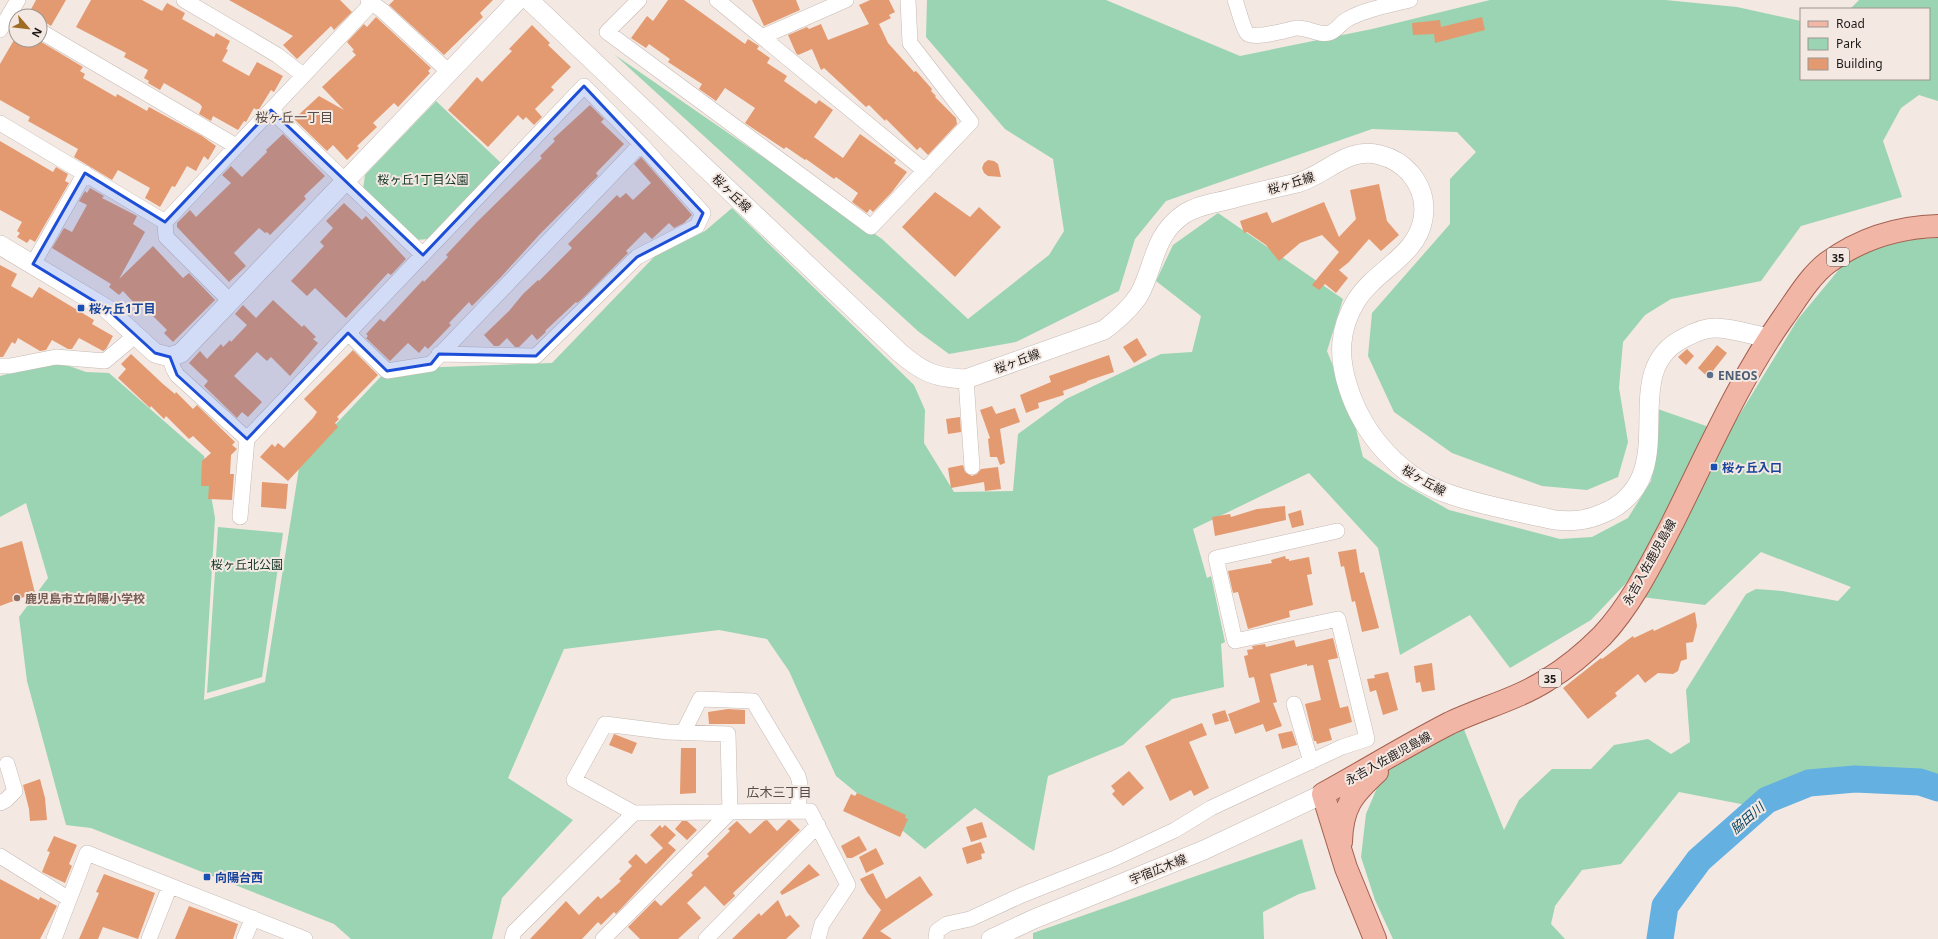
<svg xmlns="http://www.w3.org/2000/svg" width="1938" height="939" font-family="'Noto Sans','Noto Sans JP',sans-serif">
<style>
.green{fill:#9ad4b2}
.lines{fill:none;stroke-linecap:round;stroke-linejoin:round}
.river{stroke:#63b0e1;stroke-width:27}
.building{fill:#e39a70}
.minor-casing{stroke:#c6bab4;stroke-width:16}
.tertiary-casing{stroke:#c6bab4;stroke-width:20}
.primary-casing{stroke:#a3604f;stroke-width:24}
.minor{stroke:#fff;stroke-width:15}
.tertiary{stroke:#fff;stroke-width:19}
.primary{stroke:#f2b6a7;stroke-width:22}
.marked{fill:#1d4ed8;fill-opacity:0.2;stroke:#1d4ed8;stroke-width:3;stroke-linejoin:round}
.transit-dot{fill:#1a4fb4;stroke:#f4e8e2;stroke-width:1.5}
.service-dot{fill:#5c6f8a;stroke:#f4e8e2;stroke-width:1.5}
.education-dot{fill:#8d6e63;stroke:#f4e8e2;stroke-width:1.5}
.labels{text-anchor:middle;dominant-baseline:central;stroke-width:4;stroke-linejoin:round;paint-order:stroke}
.shield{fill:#f4e8e2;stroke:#5e5855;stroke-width:1}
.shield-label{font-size:11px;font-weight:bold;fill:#1e1a18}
.park-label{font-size:12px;fill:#0d3220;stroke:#f4e8e2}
.street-label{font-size:12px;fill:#1e1a18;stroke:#f4e8e2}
.transit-label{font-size:12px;font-weight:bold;fill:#164399;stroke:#f4e8e2;text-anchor:start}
.service-label{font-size:12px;font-weight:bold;fill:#4e5e75;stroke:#f4e8e2;text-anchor:start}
.education-label{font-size:12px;font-weight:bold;fill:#785e54;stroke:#f4e8e2;text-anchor:start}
.neighbourhood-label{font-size:13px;fill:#574d48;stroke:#f4e8e2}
.water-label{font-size:13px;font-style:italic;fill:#034565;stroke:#f4e8e2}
</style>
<rect width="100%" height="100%" fill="#f4e8e2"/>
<path class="green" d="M927 0H1106L1240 56 1372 29 1490 0H1665L1737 7 1801 21V79H1929V9H1850L1859 0H1938V101L1919 95 1901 108 1883 141 1902 197 1801 226 1761 281 1671 299 1645 315 1623 342 1619 388 1628 442 1618 477 1587 490 1542 486 1452 453 1394 412 1368 356 1372 313 1450 224V179L1476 152 1457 132 1372 129 1166 201 1135 239 1119 291 1016 342 949 354 919 332 615 55 882 239 968 319 1049 255 1064 231 1053 159 1005 129 926 37Z
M436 101 501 163 428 239 416 240 363 189 365 175Z
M732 208 914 385 925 410 924 443 954 492 1013 491 1018 434 1066 399 1161 354 1192 352 1201 316 1156 281 1173 245 1218 213 1343 299 1327 351 1352 413 1363 457 1398 481 1449 510 1560 539 1592 537 1628 518 1651 481 1658 442 1655 408 1709 427 1660 532 1626 583 1591 620 1510 668 1470 615 1400 655 1378 548 1309 473 1193 529 1207 578 1211 576 1225 642 1221 644 1224 687 1172 699 1123 745 1048 776 1034 851 975 808 925 849 836 776 789 671 767 639 719 630 564 649 508 778 573 820 502 898 492 939H351L334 924 91 828 66 825 27 681 19 617 48 578 26 503 0 517V376L55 361 86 372 109 373 204 456 215 518 204 700 265 682 300 462 388 369 552 363 655 256 705 231Z
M1938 238V780L1909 772H1822L1746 805 1679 792 1621 864 1582 870 1555 906 1551 924 1565 939H1393L1375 900 1361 857 1366 814 1384 771 1463 727 1504 830 1519 800 1552 769H1591L1614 745 1648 739 1671 754 1690 742 1686 690 1746 594 1756 589 1782 591 1838 601 1851 587 1761 552 1705 605 1642 597 1710 463 1798 319 1851 255 1899 240Z
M218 527 283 533 262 677 207 693Z
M1302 839 1316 889 1299 894 1263 912 1264 939H1033V933Z"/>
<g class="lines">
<path class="river" d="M1660 939 1665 906 1699 860 1767 800 1809 783 1855 779 1920 782 1938 788"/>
</g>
<path class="building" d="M36 0H66L51 26 40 19V16H34L29 13Z
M91 0H142L162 11 167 3 185 13 182 19 214 37 216 33 230 41 226 49 228 50 222 61 249 76 257 62 283 76 274 92 271 90 258 111 254 108 246 122 244 121 238 130 213 116 211 121 199 114 202 107 200 104 164 83 160 90 148 83 149 81 144 78 148 70 124 57 126 53 76 27Z
M229 0H340L352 12 334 30 331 26 297 59 283 45 293 36Z
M394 0H493L480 13 483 17 444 55 389 5Z
M668 0H684L745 44 748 39 759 46 757 49 770 58 767 63 787 76 784 81 816 104 819 100 833 110 814 137 843 158 860 134 896 160 894 163 907 172 892 192 873 212 870 209 867 213 852 202 858 193 836 177 834 179 806 159 805 160 786 147 784 149 745 123 755 108 725 88 716 101 699 89 702 84 668 62 670 59 649 44 646 48 631 38 647 16 653 21Z
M752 0H796L800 10 764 26Z
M870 0H889L895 12 889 15 891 18 879 24 888 43 914 72 916 71 932 89 931 91 936 96 935 97 956 118 957 124 928 155 920 147 917 150 886 119 885 121 869 105 866 107 824 68 821 70 812 49 798 55 796 53 788 35 807 27 809 29 821 24 828 40 869 24 859 5Z
M376 17 431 68 428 71 430 73 398 107 394 103 373 123 377 127 357 146 359 148 347 160 333 145 327 151 294 119 319 96 344 110 322 87 356 55 352 51 354 50 347 42 364 24 367 27Z
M1482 17 1485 30 1435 43 1434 34 1413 35 1412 23 1440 20 1441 27Z
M532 25 550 43 548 45 571 67 551 87 554 90 535 109 542 117 534 125 526 117 523 120 518 115 488 147 448 110 477 77 482 82 512 51 509 49Z
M14 40H38L83 67 80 71 85 74 83 78 116 97 117 94 147 111 149 107 202 136 216 146 208 160 204 156 196 171 187 166 175 187 172 186 160 207 145 198 150 188 118 170 112 180 74 157 78 149 28 121 30 117 0 100V64Z
M590 105 604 119 601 122 624 144 596 173 598 176 540 234 501 277 472 306 469 302 449 323 451 325 428 349 425 346 419 353 408 343 390 361 366 338 368 336 366 334 380 319 384 322 423 280 424 282 448 257 446 255 477 222 542 158 540 156 555 141 553 139Z
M283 134 325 176 304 196 306 199 270 235 267 232 265 233 259 228 234 253 246 266 229 282 177 227V223L190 210 196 217 231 183 222 175 231 166 242 177 267 152 266 150Z
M0 141 53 172 56 167 68 174 65 181 69 183 35 242 30 239 27 243 17 237 20 233 17 231 22 222 0 210Z
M641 157 692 215 684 223 674 228 669 223 652 239 645 232 626 251 628 253 582 299 577 303 576 302 545 331 546 332 537 340 532 334 519 347H515L507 338 499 346H494L484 335 509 311 523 294 538 280 539 281 572 248 568 244 617 195 620 198 626 193 633 200 651 183 634 164Z
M988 160 994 161 998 164 1001 177 988 176 984 173 982 168 984 163Z
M1379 184 1387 221 1399 235 1381 251 1369 239 1349 262 1339 270 1348 278 1336 293 1325 284 1319 290 1312 285 1339 252 1322 235 1300 243 1279 261 1266 245 1247 232 1244 233 1240 221 1267 212 1272 223 1324 202 1339 237 1356 219 1350 190Z
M90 188 104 196 102 198 137 216 133 224 145 232 119 279 153 246 183 278 189 273 215 300 173 342 164 333 167 330 139 302 136 305 123 291 119 295 109 287 111 284 52 248 64 228 72 232 87 205 79 201 85 191 87 193Z
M935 192 970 217 979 207 1001 227 955 277 902 227Z
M344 203 362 220 366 216 406 259 391 275 388 273 346 318 315 288 307 296 291 281 324 246 320 242 333 228 326 221Z
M0 265 17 274 11 286 32 298 39 287 94 320 92 324 113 336 106 349 103 351 79 338 72 349H68L52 340 46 350 40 351 18 338 15 344 12 342 3 357H0Z
M273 300 302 327 304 325 316 337 313 339 318 343 290 376 271 357 267 361 257 352 234 376 262 402 248 417 242 412 237 418 204 386 208 381 189 363 200 351 207 359 221 344 223 347 230 340 231 342 247 325 235 314 243 305 256 318Z
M1137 338 1147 355 1134 363 1123 347Z
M1717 345 1727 353 1708 377 1698 368Z
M1687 349 1694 356 1686 365 1678 357Z
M353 350 378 375 337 417 339 419 335 423 338 427 288 481 260 457 272 444 275 447 278 443 284 448 313 418 317 412 304 399Z
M131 354 163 384 175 394 176 392 193 409 197 405 235 442 232 445 237 449 231 455 230 474H234L232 500 208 499 209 486H201L202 461 211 453 193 436 189 439 166 416 164 419 151 406 150 408 118 378 126 369 121 364Z
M1109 355 1114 372 1087 381V382L1063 391 1064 395 1038 403 1039 408 1026 413 1020 395 1051 382 1049 376Z
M992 406 996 414 1015 408 1020 422 1000 429 1005 463 1000 465 997 457H990L988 439 990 438 980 410Z
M960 417 961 432 948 434 946 419Z
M963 465 965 472 972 476 977 474 981 469 998 467 1001 489 985 491 984 482 951 488 948 468Z
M262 482 288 484 286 509 261 507Z
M1285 506 1286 520 1215 536 1212 517 1230 514 1231 517 1257 509Z
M1301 510 1304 525 1292 528 1288 514Z
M22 541 35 593 0 606V548Z
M1356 549 1360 573 1364 572 1379 628 1362 632 1355 601 1352 602 1344 566 1341 567 1338 552Z
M1285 556 1286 559H1289V561L1309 557 1312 574 1307 575 1313 605 1289 611 1290 617 1248 629 1238 592 1233 593 1228 571 1272 563 1271 560Z
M1695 612 1697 626 1693 642 1686 643 1687 659 1681 661 1678 671 1673 674 1658 673 1645 683 1638 674 1615 693 1617 696 1588 719 1563 688 1601 658 1602 659 1633 636 1634 638 1653 629 1654 631Z
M1333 638 1338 658 1328 660 1340 708 1348 706 1352 722 1329 729 1332 740 1317 744 1316 741H1314L1305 704 1321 700 1313 665 1307 666V664L1270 674 1277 702 1273 703 1282 726 1266 732 1263 724 1235 734 1228 714 1260 702 1254 677 1249 678 1244 656 1248 655 1247 650 1253 649 1252 646 1265 644 1266 647 1294 640 1296 647Z
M1432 663 1435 690 1422 692 1420 682 1416 683 1414 666Z
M1388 672 1398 710 1383 715 1376 690 1370 692 1367 679 1375 678 1374 675Z
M728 709 745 710V724H709L708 712Z
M1225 710 1229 721 1215 725 1212 714Z
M1202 723 1207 735 1189 742 1209 788 1194 796 1191 790 1170 801 1145 746Z
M1292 731 1297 745 1282 749 1278 734Z
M614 734 637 743 632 754 609 745Z
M681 748H696V793L680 794Z
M1129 771 1144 788 1123 806 1112 794 1115 791 1111 786Z
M40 779 45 798 47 820 30 821 29 809 23 785Z
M857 793 906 815 905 818 908 819 900 837 843 811 851 794 855 796Z
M767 820 777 831 788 820H790L800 830 733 893 735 896 724 906 705 886 687 903 701 918 678 939H640L628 927 655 900 661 906 693 875 691 873 709 856 707 854 730 831 728 829 737 821 750 834 764 821Z
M682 821H687L697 830 687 840 675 829Z
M982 822 987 837 971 842 966 827Z
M660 825 662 828 665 825 676 835 668 843 676 850 616 914 614 912 601 925 598 922 582 939H530L566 901 579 915 598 896 601 899 621 881 619 879 632 866 628 862 636 854 646 864 663 848 650 835Z
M54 836 77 845 69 864 72 866 65 883 42 872 50 852 47 851Z
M859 836 867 850 852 858H847L841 846Z
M981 842 985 853 981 854 982 859 967 864 962 848Z
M876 848 884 864 866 873 859 857Z
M809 864 820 875 782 895 780 892Z
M873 873 886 899 920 876 933 895 880 931 892 939H862L881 910 867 892 860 879Z
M104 874 155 893 138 939 103 927 98 939H79L99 893 96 892Z
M0 879 39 900 40 897 57 906 40 939H0Z
M778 900 786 917 790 915 800 926 786 939H732L759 913 761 916Z
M189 906 238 924 233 939H175Z"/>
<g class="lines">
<g class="minor-casing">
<path id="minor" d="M184 0 277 55 303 75
M639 0 607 32 871 227 971 122 910 43 908 0
M717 0 925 171
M1235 0C1238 7 1243 30 1248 34 1257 39 1286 30 1296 28 1307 27 1320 36 1329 33 1337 31 1341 22 1348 19 1366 9 1390 5 1410 0
M372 3 383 11 449 72
M0 30 18 0
M40 31 236 146
M762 37 846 0
M271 110 423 255
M0 123 165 222 372 3 368 0
M165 222 166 237 231 302
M33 264 85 173
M348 333 387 371 431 364 641 144
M170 357 173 368 177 375 247 439
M0 366H10L56 357 105 361 136 335
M966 379 972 467
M240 517 247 439 584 86 641 144 703 213 697 226 637 257 536 356 439 354
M1294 704 1311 762
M683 733 700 699 753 701 798 776 800 784 798 811
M0 803 6 800 15 791 7 764
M0 856 69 899
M54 939 87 853 305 939
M149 939 170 886
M244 939 253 918
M512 939 514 932 634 813 810 811 848 885 822 924 818 939
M603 939 730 812 728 734 668 732 605 724 574 780 634 813
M706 939 818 825
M936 939 937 931 947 924 970 919 1022 895 1113 859 1175 830 1211 808 1342 747 1367 739 1338 619 1235 641 1216 558 1337 531"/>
</g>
<g class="tertiary-casing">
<path id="tertiary" d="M529 0 899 352C922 372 935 378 966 379L1104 330C1117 320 1130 309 1139 295 1155 266 1153 235 1184 214 1198 205 1216 203 1231 199 1253 193 1275 188 1297 183 1326 175 1347 146 1380 155 1392 158 1402 164 1410 173 1421 186 1426 202 1423 219 1417 256 1375 270 1356 301 1339 329 1338 356 1348 387 1363 435 1401 478 1449 494 1483 506 1520 512 1555 520 1577 522 1590 520 1610 510 1685 470 1614 372 1684 338 1693 333 1704 328 1715 328 1733 328 1752 335 1769 338
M0 245 107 309 155 353 170 357 181 353 518 0
M991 939 1034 919 1204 850 1323 794"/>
</g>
<g class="primary-casing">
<path id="primary" d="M1341 842C1342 807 1352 795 1377 772
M1375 939 1346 868 1323 794C1365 771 1407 745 1450 723 1482 708 1517 699 1547 680 1567 668 1586 652 1602 636 1632 604 1652 562 1672 524 1706 456 1739 380 1783 318 1796 300 1809 277 1827 263 1860 239 1898 227 1938 226"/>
</g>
<use href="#minor" class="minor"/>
<use href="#tertiary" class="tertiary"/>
<use href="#primary" class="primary"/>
</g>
<path class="marked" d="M584 86 703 213 697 226 637 257 536 356 439 354 431 364 387 371 348 333 247 439 177 375 170 357 155 353 107 309 33 264 85 173 165 222 271 110 423 255Z"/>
<g class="transit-dot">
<rect x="77" y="304" width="8" height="8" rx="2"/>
<rect x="1710" y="463" width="8" height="8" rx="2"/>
<rect x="203" y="873" width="8" height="8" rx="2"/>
</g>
<circle class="service-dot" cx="1710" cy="375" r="4"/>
<circle class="education-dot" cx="17" cy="598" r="4"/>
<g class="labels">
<g class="shield">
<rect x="1827" y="248" width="22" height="18" rx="3"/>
<rect x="1539" y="669" width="22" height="18" rx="3"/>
</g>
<g class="shield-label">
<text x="1838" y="257">35</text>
<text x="1550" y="678">35</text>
</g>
<g class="park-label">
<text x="423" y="179">桜ヶ丘1丁目公園</text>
<text x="247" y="564">桜ヶ丘北公園</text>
</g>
<g class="street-label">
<text transform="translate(1291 183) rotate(-17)">桜ヶ丘線</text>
<text transform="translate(732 193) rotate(44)">桜ヶ丘線</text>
<text transform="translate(1017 361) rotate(-20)">桜ヶ丘線</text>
<text transform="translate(1424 480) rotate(30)">桜ヶ丘線</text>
<text transform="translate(1649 562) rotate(-61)">永吉入佐鹿児島線</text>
<text transform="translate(1388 758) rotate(-29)">永吉入佐鹿児島線</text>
<text transform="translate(1158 869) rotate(-22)">宇宿広木線</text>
</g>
<g class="transit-label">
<text x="89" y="308">桜ヶ丘1丁目</text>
<text x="1722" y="467">桜ヶ丘入口</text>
<text x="215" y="877">向陽台西</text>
</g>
<g class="service-label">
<text x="1718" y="375">ENEOS</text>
</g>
<g class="education-label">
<text x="25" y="598">鹿児島市立向陽小学校</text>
</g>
<g class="neighbourhood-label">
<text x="294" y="117">桜ヶ丘一丁目</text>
<text x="779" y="792">広木三丁目</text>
</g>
<g class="water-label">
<text transform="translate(1747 818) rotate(-41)">脇田川</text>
</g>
</g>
<rect x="1800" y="8" width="130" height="72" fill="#f4e8e2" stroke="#9e9691"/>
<rect x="1808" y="21" width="20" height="6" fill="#f2b6a7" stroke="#9e9691"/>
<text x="1836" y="28" font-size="12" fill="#1e1a18">Road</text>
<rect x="1808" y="38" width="20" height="12" fill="#9ad4b2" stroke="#9e9691"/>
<text x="1836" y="48" font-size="12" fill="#1e1a18">Park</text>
<rect x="1808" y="58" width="20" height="12" fill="#e39a70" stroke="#9e9691"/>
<text x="1836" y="68" font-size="12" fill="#1e1a18">Building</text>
<g transform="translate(28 28) rotate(118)"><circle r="19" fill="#f4e8e2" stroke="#9e9691"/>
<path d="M0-3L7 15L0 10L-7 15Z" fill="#9e6d21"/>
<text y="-6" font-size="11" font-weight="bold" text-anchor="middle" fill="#1e1a18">N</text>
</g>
</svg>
